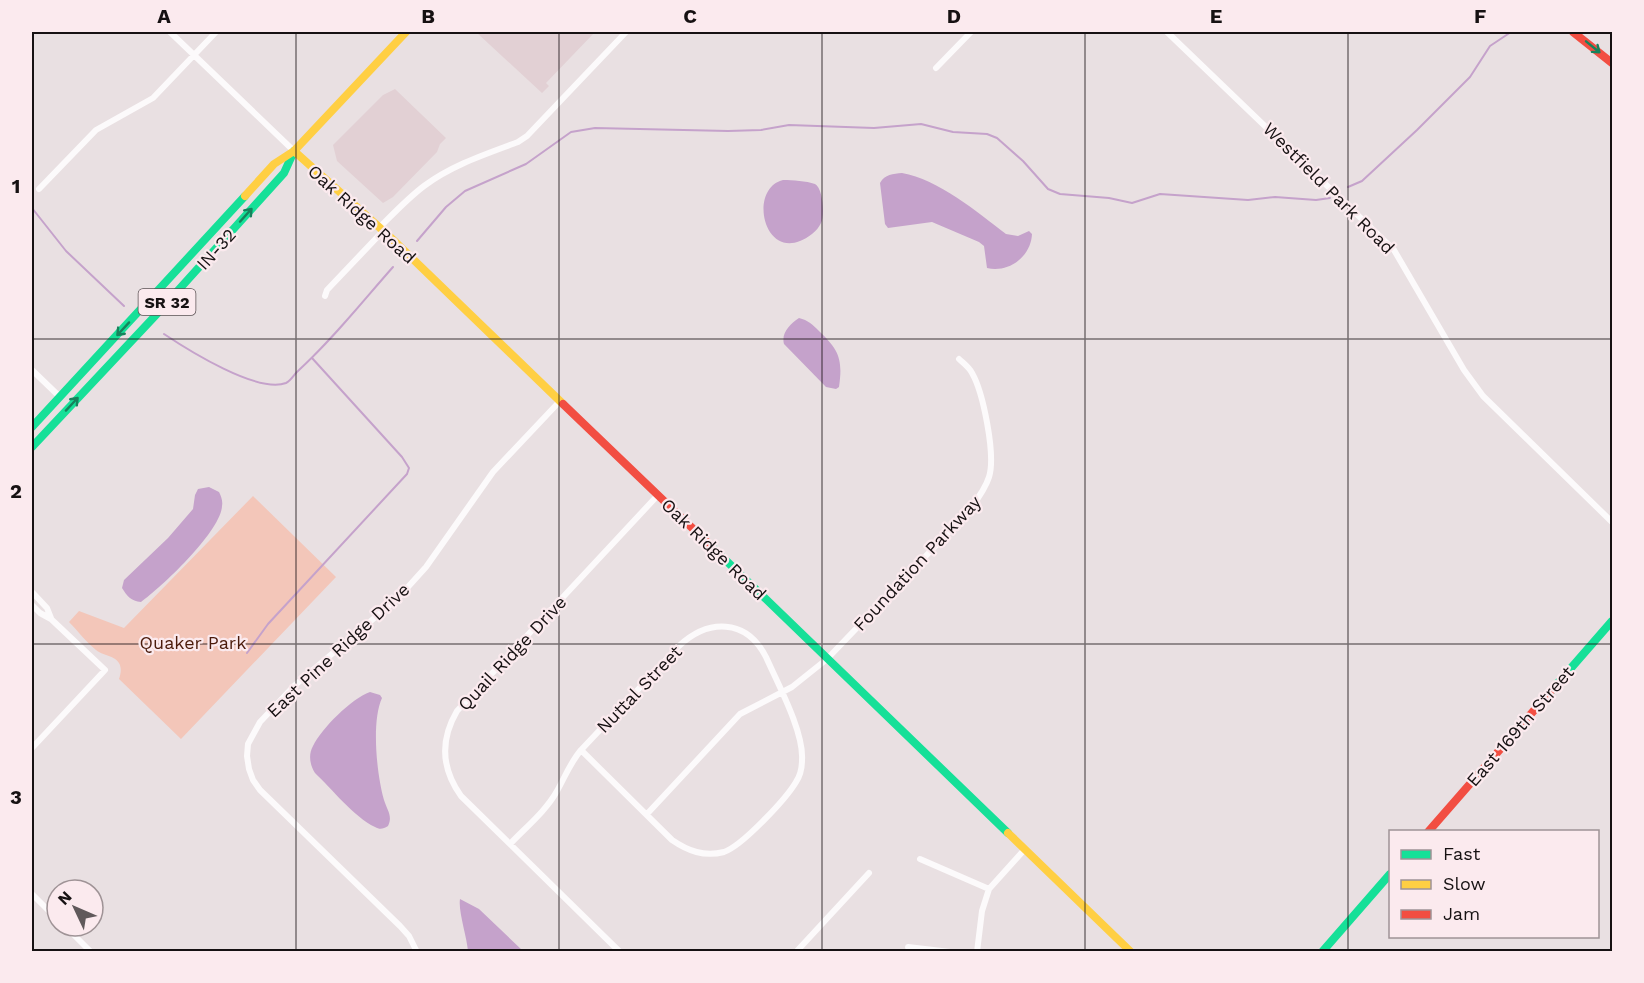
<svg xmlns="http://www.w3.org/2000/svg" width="1644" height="983" font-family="'Work Sans',sans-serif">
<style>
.built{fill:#e2d0d4}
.green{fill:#f3c6b9}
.water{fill:#c5a2cb}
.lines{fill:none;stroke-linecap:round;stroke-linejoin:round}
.stream{stroke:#c5a2cb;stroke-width:2}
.street{stroke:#fcfafb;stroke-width:6}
.fast{stroke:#16e098;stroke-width:8}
.slow{stroke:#ffcf43;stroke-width:8}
.jam{stroke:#f24e42;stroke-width:8}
.oneway{stroke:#16835c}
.grid{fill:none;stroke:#161112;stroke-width:1.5;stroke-opacity:0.55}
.labels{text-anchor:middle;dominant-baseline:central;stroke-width:4.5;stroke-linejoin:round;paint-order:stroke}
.shield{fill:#fbeaee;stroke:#5b5254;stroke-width:1.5}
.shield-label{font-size:16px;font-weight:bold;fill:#161112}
.street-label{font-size:18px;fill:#161112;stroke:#fbeaee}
.park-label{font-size:18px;fill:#4b1b0b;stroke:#fbeaee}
.neatline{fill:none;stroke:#161112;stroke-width:2}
.grid-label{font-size:20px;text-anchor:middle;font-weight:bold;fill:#161112}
</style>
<rect width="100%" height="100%" fill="#e9e0e2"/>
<path class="built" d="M476 32H595L546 83 549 86 542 93Z
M395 89 446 138 440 144 437 152 393 197 383 203 337 161 333 145 383 95Z"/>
<path class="green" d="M253 496 336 577 181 739 119 679C127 655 106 658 96 650 86 642 78 631 69 622L79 611 124 628Z"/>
<path class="water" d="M902 173C938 179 977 212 1006 234L1018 236 1029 231 1032 234C1031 256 1010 273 987 268L984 246 979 242 932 222 888 228 885 224 880 183C885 174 893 174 902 173Z
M783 180C793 180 806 181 815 184 823 188 825 216 821 223 819 227 816 231 812 234 765 270 746 189 783 180Z
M799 318C808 320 813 325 819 331 839 350 843 359 839 387L836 389 826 387 784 344C781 333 790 324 799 318Z
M209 487 219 492C221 496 223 501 222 506 221 531 162 587 141 602 131 601 127 596 122 588L124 580 168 538 193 509 195 495 198 489Z
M370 692 380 695 382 698C371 722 377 776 384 800 387 810 393 816 388 826 383 829 380 830 375 827 354 817 332 789 315 773 310 765 308 755 313 746 322 728 351 699 370 692Z
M460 899 479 909 523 951H468C467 937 458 911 460 899Z"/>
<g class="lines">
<path class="stream" d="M1348 187 1362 181 1417 130 1470 77 1490 46 1511 32
M32 208 66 251 124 306
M417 241 446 207 465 191 526 164 571 132 595 128 728 131 761 130 789 125 874 128 921 124 953 132 987 134 997 138 1023 161 1048 189 1060 194 1109 198 1132 203 1160 194 1248 200 1275 197 1316 200 1330 198
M164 334C188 350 258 394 286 383 292 380 294 374 299 370 333 339 362 302 393 267
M247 653 268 624 407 474 409 468 402 457 312 358"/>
<path class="street" d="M170 32 294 151
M1167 32 1394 250 1464 370 1483 396 1612 522
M936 68 971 32
M39 189 96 130 153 98 216 32
M379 228C394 213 408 198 424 186 452 165 486 154 518 142L527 136 626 32
M325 296 327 290 383 231
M32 370 60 397
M32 592 47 608 51 618
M32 605 40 613 51 619 105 670 32 748
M647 814 740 714 792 687 827 659 968 512C976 501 985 490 989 477 996 455 983 392 972 373 969 367 963 363 959 359
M510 844C525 828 546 811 557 791 565 777 570 763 581 750L679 646C708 619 746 618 766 657 778 684 804 732 802 760 802 768 800 776 796 782 786 799 742 846 724 852 704 857 688 851 672 840L581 750
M920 859 989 889
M32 894 57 919
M65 926 91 952
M908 947 950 952
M417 952 409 936 400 926 260 790 253 780 249 769 247 756 248 744 260 722 294 686 398 598 426 567 493 472 560 401
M620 952 461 796C441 768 440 740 457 711L658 495
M796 952 869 873
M977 952 982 911 989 889 1025 849"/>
<path class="fast" d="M32 427 245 196
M32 447 155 316 284 173 294 151
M711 546 1008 833
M1551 691 1612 621
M1322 952 1390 874"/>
<path class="slow" d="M294 151 389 236 563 404
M245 196 274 164 294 151 406 32
M1008 833 1131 952"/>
<path class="jam" d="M1573 32 1612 63
M563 404 711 546
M1428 832 1551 691"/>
</g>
<defs><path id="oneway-shaft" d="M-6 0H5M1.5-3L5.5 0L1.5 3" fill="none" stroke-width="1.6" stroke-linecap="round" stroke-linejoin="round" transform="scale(1.5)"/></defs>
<g class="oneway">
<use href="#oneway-shaft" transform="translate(1593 47) rotate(39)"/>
<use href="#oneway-shaft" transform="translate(246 215) rotate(-48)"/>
<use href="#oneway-shaft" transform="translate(123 329) rotate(133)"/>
<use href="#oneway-shaft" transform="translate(72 404) rotate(-47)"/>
</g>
<path class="grid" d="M296 32V952M559 32V952M822 32V952M1085 32V952M1348 32V952M32 339H1612M32 644H1612"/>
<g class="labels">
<rect class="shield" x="138.5" y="289" width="57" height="26" rx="4.5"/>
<g class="shield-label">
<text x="167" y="302">SR 32</text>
</g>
<g class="street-label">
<text transform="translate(1329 188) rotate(45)">Westfield Park Road</text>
<text transform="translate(362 214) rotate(42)">Oak Ridge Road</text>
<text transform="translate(216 249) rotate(-48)">IN-32</text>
<text transform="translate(714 549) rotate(44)">Oak Ridge Road</text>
<text transform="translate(917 563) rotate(-47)">Foundation Parkway</text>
<text transform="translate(338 650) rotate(-43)">East Pine Ridge Drive</text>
<text transform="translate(512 653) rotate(-47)">Quail Ridge Drive</text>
<text transform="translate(639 689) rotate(-46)">Nuttal Street</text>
<text transform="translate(1520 726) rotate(-49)">East 169th Street</text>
</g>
<g class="park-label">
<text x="193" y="642">Quaker Park</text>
</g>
</g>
<rect width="1644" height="983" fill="none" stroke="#fbeaee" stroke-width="66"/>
<rect x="1389" y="830" width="210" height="108" fill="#fbeaee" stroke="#9f9396" stroke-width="1.5"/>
<rect x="1401" y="850" width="30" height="9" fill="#16e098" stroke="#9f9396" stroke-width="1.5"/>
<text x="1443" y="860" font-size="18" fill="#161112">Fast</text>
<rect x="1401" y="880" width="30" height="9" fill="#ffcf43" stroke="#9f9396" stroke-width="1.5"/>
<text x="1443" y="890" font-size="18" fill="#161112">Slow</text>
<rect x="1401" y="910" width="30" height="9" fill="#f24e42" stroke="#9f9396" stroke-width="1.5"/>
<text x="1443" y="920" font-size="18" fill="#161112">Jam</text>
<g transform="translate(75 908) rotate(314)"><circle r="28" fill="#fbeaee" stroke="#9f9396" stroke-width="1.5"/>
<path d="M0-4.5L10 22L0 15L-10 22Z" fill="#60595b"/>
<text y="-9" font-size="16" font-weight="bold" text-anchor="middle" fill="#161112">N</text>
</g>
<rect x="33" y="33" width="1578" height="917" class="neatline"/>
<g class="grid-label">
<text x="164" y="23">A</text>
<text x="428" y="23">B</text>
<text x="690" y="23">C</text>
<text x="954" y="23">D</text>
<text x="1216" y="23">E</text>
<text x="1480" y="23">F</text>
<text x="16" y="193">1</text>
<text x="16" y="498">2</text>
<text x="16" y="804">3</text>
</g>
</svg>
